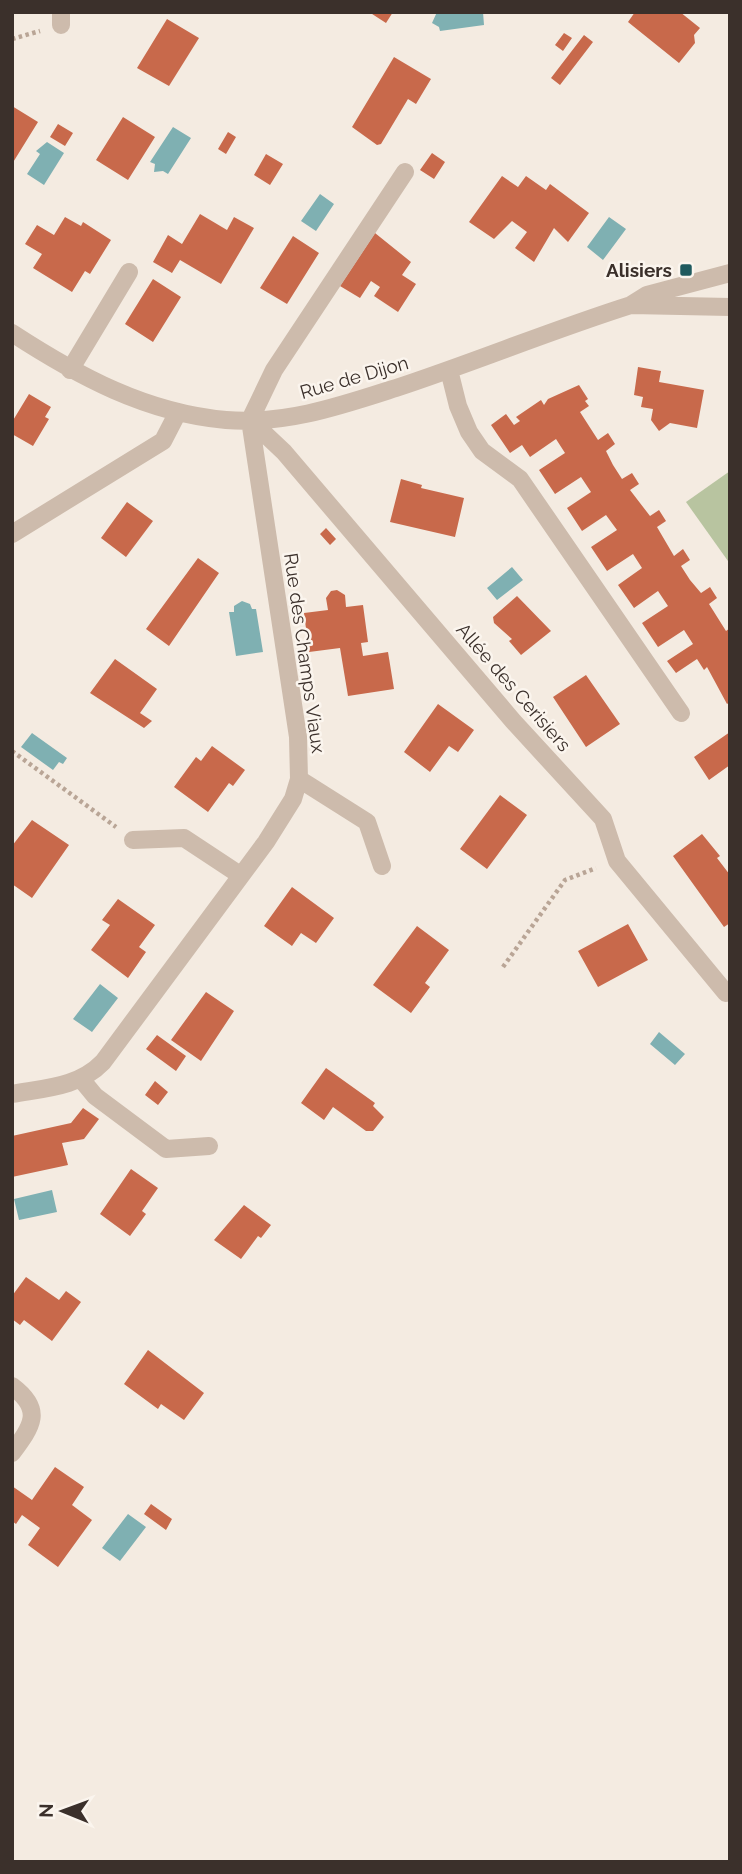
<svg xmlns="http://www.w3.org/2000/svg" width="742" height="1874" font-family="Raleway,sans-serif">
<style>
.green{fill:#b8c4a0}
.water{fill:#7fb0b2}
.building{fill:#c8694b}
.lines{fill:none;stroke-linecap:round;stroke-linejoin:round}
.path{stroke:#b9a596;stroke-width:4.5;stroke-dasharray:3.5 3.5;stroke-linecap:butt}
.minor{stroke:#cdbbac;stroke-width:18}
.poi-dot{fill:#1f5a5e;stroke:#fbf5ee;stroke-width:2.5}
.labels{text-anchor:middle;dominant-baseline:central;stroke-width:5;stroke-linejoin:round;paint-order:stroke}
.poi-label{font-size:19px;font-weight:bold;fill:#3b302b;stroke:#fbf5ee;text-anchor:end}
.street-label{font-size:19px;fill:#3b302b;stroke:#fbf5ee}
</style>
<rect width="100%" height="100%" fill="#f4ebe1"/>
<path class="green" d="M730 471V560L728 561 686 502Z"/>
<path class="water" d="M437 12H483L484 25 440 31 439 27 432 23Z
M173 127 191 138 168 174 163 171 154 172 155 164 150 162Z
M47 142 64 153 44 185 27 174 40 154 36 151Z
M320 194 334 204 316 231 301 221Z
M609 217 626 229 603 260 587 247Z
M512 567 523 580 497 600 487 588Z
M242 601 250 604 252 609H256L263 652 236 656 229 612H234V606Z
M32 733 67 758 63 764 59 762 53 770 21 747Z
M100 984 118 998 92 1032 73 1019Z
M659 1032 685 1054 675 1065 650 1044Z
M52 1190 57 1212 19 1220 14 1199Z
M128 1514 146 1527 120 1561 102 1548Z"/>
<path class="building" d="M369 12H393L386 23Z
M635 12H680L700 28 694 35 695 43 679 63 628 22Z
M167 19 199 38 169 86 137 68Z
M564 33 572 38 563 51 555 45Z
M584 35 593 42 560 85 551 78Z
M394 57 431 79 416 104 408 99 381 144 377 145 352 127Z
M12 106 38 122 12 164Z
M123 117 155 137 128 180 96 160Z
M58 124 73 133 65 146 50 137Z
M228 132 236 137 226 154 218 149Z
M432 153 445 162 434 179 420 170Z
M266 154 283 164 270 185 254 175Z
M502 176 518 187 526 176 546 190 550 184 589 213 568 242 554 228 534 262 515 248 527 232 512 221 494 239 469 222Z
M200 214 227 230 234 217 254 228 221 284 180 260 172 273 153 262 168 235 182 244Z
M65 217 81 226 83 222 111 240 90 274 85 271 72 292 33 268 42 254 25 244 37 225 54 235Z
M375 233 411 262 402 275 416 284 398 312 374 296 380 287 371 281 360 298 340 286Z
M293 236 319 253 287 304 260 288Z
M153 279 181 297 153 342 125 324Z
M638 367 661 371 659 382 704 390 697 428 670 423 659 431 651 420 653 409 641 407 643 397 634 395Z
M579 385 588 399 585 401 589 406 580 412 598 440 608 433 615 444 606 451 613 465 622 479 632 473 639 484 630 490 650 516 659 510 666 521 657 527 674 556 683 549 690 560 681 566 690 580 701 593 710 587 717 598 709 604 726 631 730 628V702L727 704 707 667 704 670 697 659 676 673 667 661 693 644 684 630 658 647 642 623 668 606 658 591 634 608 618 585 642 568 633 554 607 571 591 547 617 530 606 515 582 531 567 508 591 492 581 477 555 494 539 470 565 453 556 439 530 457 522 445 510 453 491 425 506 414 514 425 520 421 516 417 541 400 544 405 548 399Z
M29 394 51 407 45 417 49 419 33 446 12 434V422Z
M401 479 422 485 421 488 464 498 455 537 390 522Z
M127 502 153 521 126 557 101 538Z
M326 528 336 539 330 545 320 534Z
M198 558 219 573 169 646 146 629Z
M337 590 345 595 346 607 363 605 368 642 361 643 363 656 388 652 394 689 348 696 340 648 309 652 304 613 328 610 326 598 331 591Z
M517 596 551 631 521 655 509 641 512 639 494 623 493 617Z
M115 659 157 689 140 713 152 721 144 728 90 693Z
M586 675 620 724 586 747 553 697Z
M438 704 474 730 458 752 449 746 430 772 404 752Z
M730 732V765L709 780 694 757Z
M212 746 245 770 233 786 229 783 208 812 174 787 196 757 201 761Z
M500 795 527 815 487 869 460 849Z
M32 820 69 845 32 898 12 884V846Z
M702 834 720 856 717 858 730 875V923L724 927 673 856Z
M292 887 334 918 316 943 301 933 292 946 264 926Z
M118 899 155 925 139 947 146 952 128 978 91 950 110 925 102 920Z
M628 924 648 960 598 987 578 951Z
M417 926 449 950 425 983 430 987 411 1013 373 985Z
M206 992 234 1011 201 1061 171 1040Z
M157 1035 186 1056 176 1071 146 1049Z
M326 1068 375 1103 373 1106 384 1117 373 1131H366L333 1107 324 1120 301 1103Z
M155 1081 168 1092 158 1105 145 1095Z
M83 1108 99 1119 84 1139 62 1143 68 1165 12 1177V1136L71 1123Z
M131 1169 158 1188 142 1211 146 1214 130 1236 100 1214Z
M244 1205 271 1225 261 1238 258 1236 241 1259 214 1240Z
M26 1277 59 1300 66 1291 81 1302 52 1341 24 1320 20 1325 12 1319V1296Z
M148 1350 204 1393 184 1420 161 1404 158 1409 124 1384Z
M55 1467 84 1487 72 1505 92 1520 58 1567 28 1545 40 1528 22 1515 16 1524 12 1521V1486L32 1500Z
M151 1504 172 1519 166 1530 144 1514Z"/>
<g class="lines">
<path class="path" d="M12 39 40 31
M12 751 116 827
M503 967 565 880 596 868"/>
<path class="minor" d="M61 12V25
M631 305 730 307
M12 333C78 376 146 413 226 420 285 425 340 406 396 388 475 362 552 330 631 305L647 295 730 273
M70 370 129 272
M449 370 458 406 469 432 482 451 520 479 681 713
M250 420 284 452 513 721 603 819 617 861 726 993
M250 420 274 370 405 172
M12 534 163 441 178 412
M299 779 367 822 382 866
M133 840 184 838 240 875
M81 1079 95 1096 166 1149 209 1146
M12 1094C45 1088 79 1087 103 1062L266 842 293 799 299 779 298 737 250 420
M12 1386C44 1410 32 1426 12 1453"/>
</g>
<rect class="poi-dot" x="679" y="263" width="14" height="14" rx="3.5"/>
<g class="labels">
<g class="poi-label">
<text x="672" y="270">Alisiers</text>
</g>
<g class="street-label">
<text transform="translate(354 377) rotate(-16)">Rue de Dijon</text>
<text transform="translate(305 653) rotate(82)">Rue des Champs Viaux</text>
<text transform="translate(514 687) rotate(49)">Allée des Cerisiers</text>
</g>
</g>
<rect width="742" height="1874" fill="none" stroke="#3b302b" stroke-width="28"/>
<g transform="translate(63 1811) rotate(271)" stroke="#fbf5ee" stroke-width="5" paint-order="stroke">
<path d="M0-5L12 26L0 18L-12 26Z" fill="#3b302b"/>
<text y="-10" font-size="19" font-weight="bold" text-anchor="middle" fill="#3b302b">N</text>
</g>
</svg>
